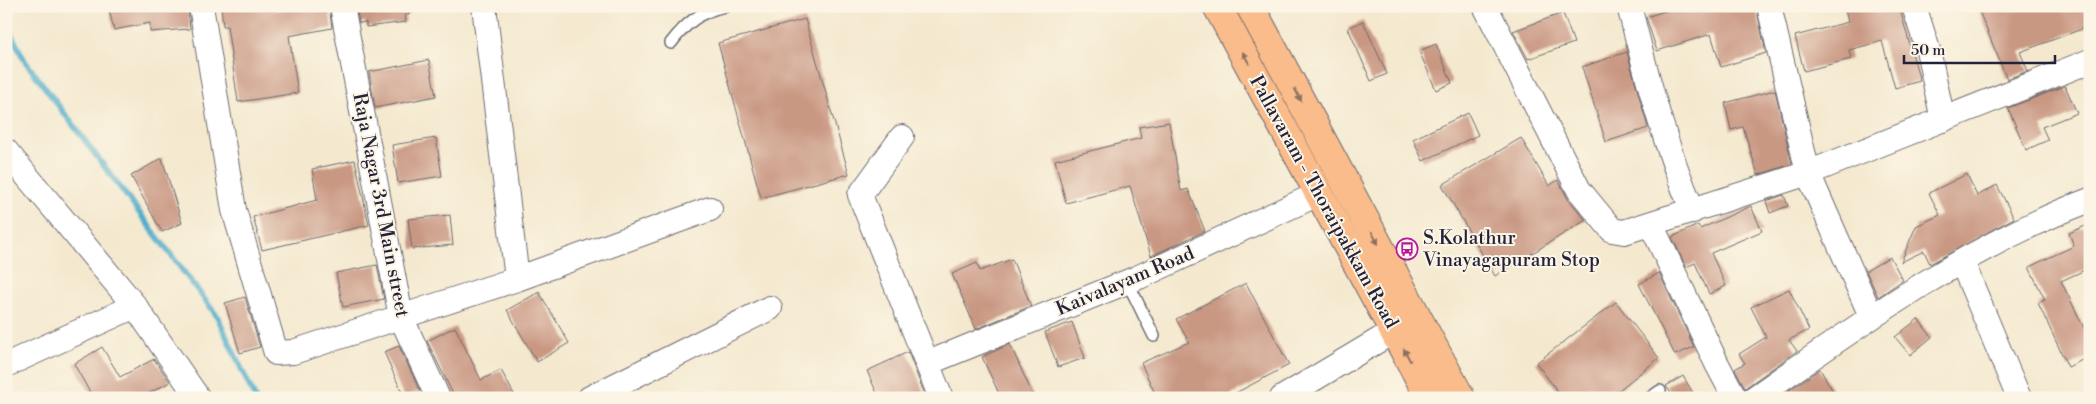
<svg xmlns="http://www.w3.org/2000/svg" width="2096" height="404" font-family="'Libre Bodoni',serif">
<style>
.lines{fill:none;stroke-linecap:round;stroke-linejoin:round}
.stream{stroke:#4bacca;stroke-width:6}
.building{fill:#c99883}
.lane-casing{stroke:#6c686f;stroke-width:14}
.street-casing{stroke:#6c686f;stroke-width:26}
.primary-casing{stroke:#6c686f;stroke-width:30}
.lane{stroke:#fff;stroke-width:11}
.street{stroke:#fff;stroke-width:24}
.primary{stroke:#f9bc8a;stroke-width:28}
.oneway{fill:#8e6f62}
.labels{text-anchor:middle;dominant-baseline:central;stroke-width:4;stroke-linejoin:round;paint-order:stroke}
.street-label{font-size:19px;fill:#22223b;stroke:#fcf5e5}
.poi-label{font-size:19px;fill:#22223b;stroke:#fcf5e5;text-anchor:start}
</style>
<rect width="100%" height="100%" fill="#fcf5e5"/>
<filter id="ink" filterUnits="userSpaceOnUse"><feTurbulence type="fractalNoise" baseFrequency=".02" numOctaves="2"/><feDisplacementMap in="SourceGraphic" scale="10" xChannelSelector="R" yChannelSelector="G"/><feConvolveMatrix kernelMatrix="1 2 1 2 8 2 1 2 1" color-interpolation-filters="sRGB"/></filter>
<filter id="wash" filterUnits="userSpaceOnUse"><feTurbulence type="fractalNoise" baseFrequency=".0096" numOctaves="4" result="noise"/><feDisplacementMap in="SourceGraphic" scale="20" xChannelSelector="R" yChannelSelector="G"/><feGaussianBlur stdDeviation="1.12" result="paint"/><feColorMatrix in="noise" values="0 0 0 0 0 0 0 0 0 0 0 0 0 0 0 0 0 1.4 0 .05"/><feComposite in="paint" operator="in"/></filter>
<g filter="url(#wash)">
<rect width="100%" height="100%" fill="#f4e9cf"/>
<g class="lines">
<path class="stream" d="M6 24 25 61 217 316 255 398"/>
</g>
<g id="blocks">
<path class="building" d="M108 6H188L190 29 150 32V23L114 30Z
M221 6H270L271 11 299 6H329L332 28 289 36 298 93 238 102 227 26H223Z
M356 6H408L409 15H405L406 22 366 27V22L359 23Z
M1681 6H1756L1766 53 1721 67 1711 34 1657 51 1646 17Z
M1844 6H1899L1920 81 1895 88 1882 41 1849 50 1851 59 1804 71 1795 36 1848 22Z
M1977 6H2090V26L2020 52 2028 71 2007 79Z
M1563 13 1574 43 1528 59 1513 31Z
M805 19 849 174 761 198 718 43Z
M1363 21 1387 74 1371 81 1348 28Z
M1436 44 1452 83 1436 90 1419 51Z
M1627 52 1648 128 1606 142 1582 67Z
M429 60 436 96 375 108 369 72Z
M2065 86 2077 113 2042 127 2048 140 2026 150 2008 108Z
M1775 90 1792 164 1758 175 1743 127 1731 130 1725 103Z
M1468 113 1478 135 1423 161 1413 139Z
M1169 122 1181 191 1188 189 1205 231 1151 256 1130 186 1066 203 1055 160 1141 138 1139 127Z
M436 138 442 176 398 183 392 145Z
M1521 138 1549 186 1558 180 1568 199 1586 220 1495 276 1442 185Z
M162 158 182 223 162 232 131 176Z
M355 160 369 225 262 250 253 217 317 200 312 169Z
M1967 174 1977 196 1997 185 2014 218 1930 264 1924 251 1901 262 1916 226 1940 215 1929 193Z
M1784 195 1788 206 1770 213 1766 201Z
M1751 206 1762 231 1711 253 1726 286 1709 294 1695 263 1686 267 1672 237 1698 225 1700 229Z
M450 215 453 245 412 249 408 219Z
M2090 224V282L2085 270 2061 281 2090 340V356L2068 367 2038 303 2045 300 2029 267 2074 246 2069 233Z
M1890 257 1903 280 1878 297 1866 271Z
M1012 259 1031 306 976 329 952 274 977 263 980 271Z
M377 265 384 299 343 307 336 273Z
M1659 273 1694 347 1675 355 1639 284Z
M1246 283 1289 365 1226 398H1157L1141 363 1189 342 1176 319Z
M1789 289 1809 330 1789 340 1797 351 1745 388 1735 369 1745 363 1739 354 1766 337 1751 307Z
M539 292 569 343 537 362 507 310Z
M245 297 260 347 240 353 225 303Z
M1616 302 1659 358 1609 398H1563L1536 363Z
M1918 319 1932 337 1910 355 1895 337Z
M1072 322 1085 358 1058 367 1045 332Z
M455 327 481 380 501 370 516 398H455L427 341Z
M1010 344 1034 398H1001L982 357Z
M399 346 420 391 404 397 384 352Z
M102 347 120 377 154 359 170 382 140 398H93L74 364Z
M908 352 926 398H879L867 371Z
M1820 369 1837 398H1794L1789 390Z
M1683 376 1696 398H1674L1666 386Z"/>
</g>
</g>
<g filter="url(#ink)">
<use href="#blocks" fill-opacity="0" stroke="#6c686f" stroke-width="1"/>
<g class="lines">
<g class="lane-casing">
<path id="lane" d="M671 43C686 23 701 11 725 6
M1127 281 1154 336
M1650 398 1660 391"/>
</g>
<g class="street-casing">
<path id="street" d="M201 6 234 210 276 353 293 352 517 279 710 209
M342 6 401 317 438 398
M484 6 517 279
M1485 6 1579 190 1612 230 1624 232 1808 173 2090 61
M1629 6C1647 76 1664 145 1693 211
M1769 6 1808 173 1871 316
M1914 6 1928 50 1943 120
M902 137 860 195 941 398
M6 151 135 306 198 398
M1651 224 1717 364 1735 398
M1962 262 2019 398
M928 363 1139 277 1320 193
M6 365 135 306
M590 398 770 308
M1282 398 1394 331
M1754 398C1860 324 1968 246 2090 200"/>
</g>
<g class="primary-casing">
<path id="primary" d="M1217 6 1430 398
M1250 6 1461 398"/>
</g>
<use href="#lane" class="lane"/>
<use href="#street" class="street"/>
<use href="#primary" class="primary"/>
</g>
<defs><path id="oneway-solid" d="M-6-.8H1V-3.2L6.5 0L1 3.2V.8H-6Z" transform="scale(1.25)"/></defs>
<g class="oneway">
<use href="#oneway-solid" transform="translate(1246 58) rotate(-119)"/>
<use href="#oneway-solid" transform="translate(1298 95) rotate(62)"/>
<use href="#oneway-solid" transform="translate(1375 238) rotate(62)"/>
<use href="#oneway-solid" transform="translate(1407 355) rotate(-118)"/>
</g>
</g>
<defs>
<g id="bus-ring" transform="scale(1.125)"><circle r="9.5" fill="#fcf5e5" stroke="#b5179e" stroke-width="1.5"/><path d="M-5-6H5V4H4V6H2V4H-2V6H-4V4H-5ZM-3.5-4V0h7V-4ZM-3.5 1.2v1.5H-2V1.2ZM2 1.2v1.5H3.5V1.2Z" fill="#b5179e"/></g>
</defs>
<g fill-rule="evenodd">
<use href="#bus-ring" x="1407" y="249"/>
</g>
<g class="labels">
<g class="street-label">
<text transform="translate(1324 202) rotate(61)">Pallavaram - Thoraipakkam Road</text>
<text transform="translate(381 205) rotate(79)">Raja Nagar 3rd Main street</text>
<text transform="translate(1125 281) rotate(-23)">Kaivalayam Road</text>
</g>
<g class="poi-label">
<text x="1423" y="238">S.Kolathur<tspan x="1423" dy="22">Vinayagapuram Stop</tspan></text>
</g>
</g>
<rect width="2096" height="404" fill="none" stroke="#fcf5e5" stroke-width="25"/>
<path d="M1904 55v8h151v-8" fill="none" stroke="#22223b" stroke-width="2.5"/>
<text x="1911" y="55" font-size="15" fill="#22223b" stroke="#fcf5e5" stroke-width="4" paint-order="stroke">50 m</text>
</svg>
